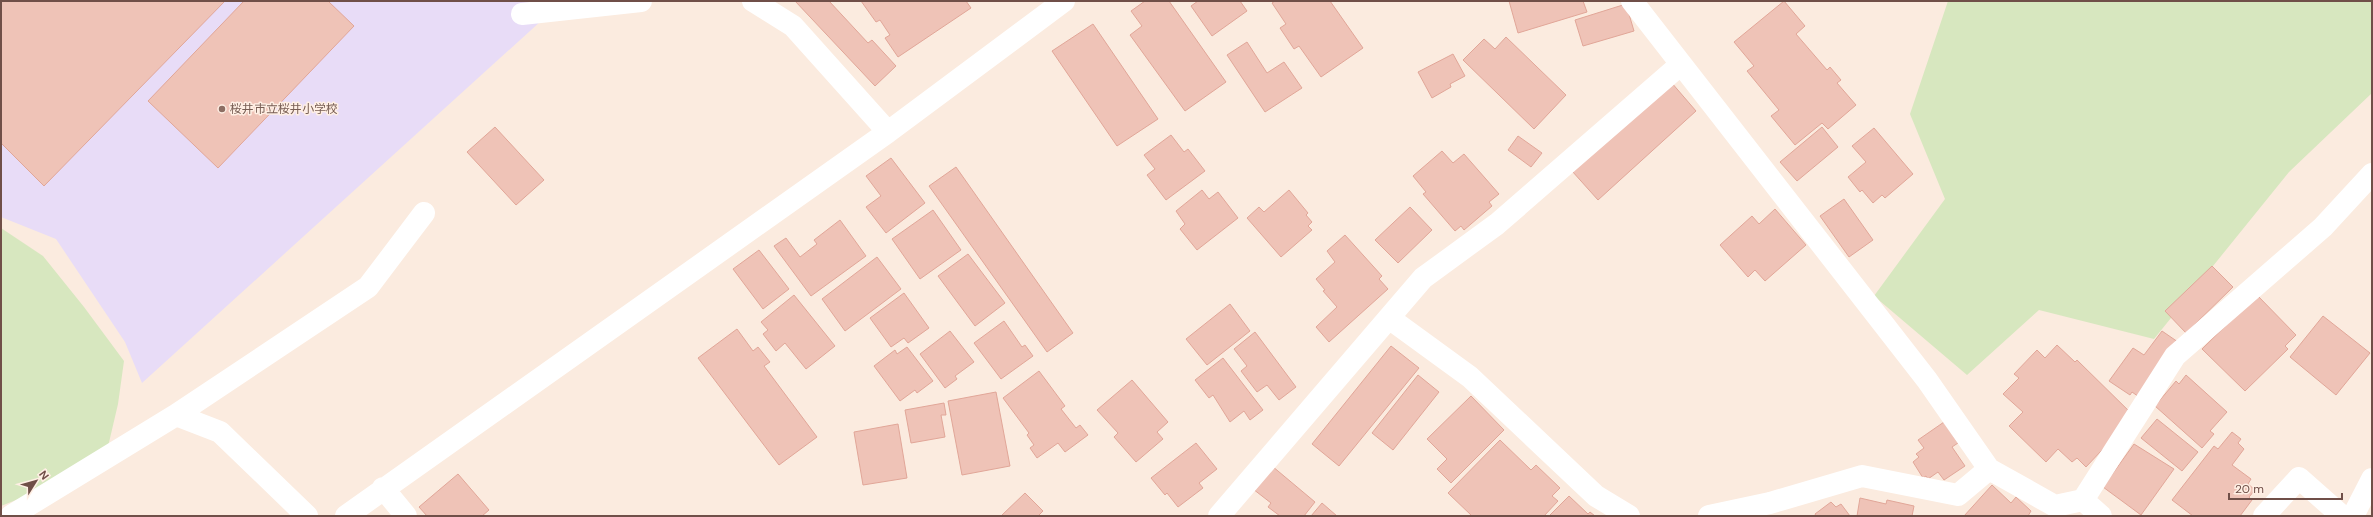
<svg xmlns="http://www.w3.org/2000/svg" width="2373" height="517" font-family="'DM Sans','Noto Sans JP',sans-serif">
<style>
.education{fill:#e8dcf7}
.green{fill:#d7e7bf}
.building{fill:#efc3b7;stroke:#e1a698}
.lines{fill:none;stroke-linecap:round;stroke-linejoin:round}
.minor{stroke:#fff;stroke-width:22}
.education-dot{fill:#8d6e63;stroke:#ffefe4;stroke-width:1.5}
.labels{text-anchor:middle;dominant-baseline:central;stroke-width:3;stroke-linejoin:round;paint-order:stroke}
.education-label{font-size:12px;fill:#785e54;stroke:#ffefe4;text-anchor:start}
</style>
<rect width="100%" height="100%" fill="#fbebdf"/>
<path class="education" d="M1 1H563L142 383 125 342 56 239 1 217Z"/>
<path class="green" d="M1948 1H2372V93L2289 172 2154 339 2039 310 1967 375 1874 296 1945 199 1910 114Z
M1 228 43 256 84 307 124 361 118 404 107 451 26 496 1 506Z"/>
<path class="building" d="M1 1H225L44 186 1 143Z
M244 1H328L354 26 218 168 148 101Z
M795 1H829L868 43 872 40 896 66 875 86Z
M861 1H966L971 8 898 57 885 38 890 35 880 20 876 22Z
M1145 1H1169L1226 82 1185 111 1130 35 1142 26 1131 11Z
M1198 1H1240L1247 11 1212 36 1191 6Z
M1275 1H1330L1363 48 1321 77 1299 46 1294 49 1280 28 1286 24 1272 3Z
M1509 1H1583L1587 12 1518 33Z
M1784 1 1805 26 1796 34 1827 70 1830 67 1841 80 1837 83 1856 105 1828 129 1822 123 1795 145 1771 116 1779 110 1747 71 1754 66 1734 42Z
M1626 4 1634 31 1583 46 1575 20Z
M1093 24 1158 119 1117 146 1052 51Z
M1506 37 1566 95 1534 129 1463 60 1484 39 1495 49Z
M1247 42 1267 73 1284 62 1302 88 1265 112 1227 55Z
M1453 54 1465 76 1450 84 1451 87 1432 98 1418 72Z
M1671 82 1696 111 1598 200 1572 171Z
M495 127 544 180 516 205 467 152Z
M1822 127 1838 147 1797 181 1780 162Z
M1874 128 1913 174 1885 198 1882 195 1873 203 1862 190 1860 192 1848 177 1866 162 1852 146Z
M1171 135 1184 152 1188 149 1205 171 1166 200 1147 175 1155 169 1144 155Z
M1518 136 1542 153 1531 167 1508 150Z
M1442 151 1453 163 1464 154 1499 194 1489 202 1492 206 1464 230 1461 226 1455 231 1423 194 1426 192 1413 176Z
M891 158 925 203 886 233 866 207 881 196 866 176Z
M956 167 1073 333 1047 352 929 186Z
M1202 190 1209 199 1218 192 1238 218 1197 250 1180 229 1185 224 1176 211Z
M1289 190 1308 213 1306 215 1312 222 1308 226 1312 230 1281 257 1247 218 1259 207 1264 212Z
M1844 199 1873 240 1849 257 1820 216Z
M1410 207 1432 230 1398 263 1375 240Z
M1775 209 1806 245 1765 281 1755 270 1748 277 1720 245 1752 216 1759 224Z
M933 210 961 250 920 279 892 239Z
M840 220 866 256 811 296 774 246 786 238 800 257 817 244 814 240Z
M1345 235 1382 276 1379 279 1388 289 1329 342 1316 327 1337 307 1323 291 1325 290 1316 279 1335 262 1327 251Z
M759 250 789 289 763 309 733 269Z
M968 254 1005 303 975 326 938 276Z
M877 257 901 289 845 331 822 299Z
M2212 266 2233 287 2186 333 2165 311Z
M904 293 929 328 908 343 904 338 891 347 870 318Z
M794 295 835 346 806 369 785 343 776 351 763 334 768 330 761 322Z
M2257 295 2296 335 2285 346 2288 349 2245 391 2202 349Z
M1230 304 1250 331 1207 365 1186 339Z
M2323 316 2370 353 2336 395 2290 357Z
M1004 321 1022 347 1025 345 1033 356 1001 379 974 343Z
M737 329 753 351 758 347 770 362 764 366 817 437 779 465 698 358Z
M950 331 974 362 955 376 957 379 945 388 920 354Z
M2162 331 2178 342 2139 397 2132 392 2130 395 2109 381 2133 348 2144 355Z
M1255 332 1296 387 1279 400 1267 385 1257 392 1241 371 1247 366 1234 349Z
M2057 345 2075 362 2077 360 2134 416 2086 467 2077 458 2072 462 2058 449 2046 462 2009 426 2023 412 2003 394 2019 378 2014 374 2037 350 2045 358Z
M1391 346 1419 368 1339 466 1312 444Z
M907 347 933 381 917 393 915 390 900 401 874 366 895 350 897 354Z
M1223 358 1263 410 1250 420 1244 411 1230 422 1213 395 1209 398 1195 380Z
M1039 371 1065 406 1061 409 1076 428 1080 425 1088 435 1065 452 1058 443 1037 458 1030 448 1034 445 1027 435 1029 433 1003 398Z
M1418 375 1439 392 1393 450 1372 433Z
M2186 375 2227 412 2210 431 2214 434 2202 448 2155 406 2176 381 2179 384Z
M1132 380 1168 422 1157 432 1163 439 1136 462 1114 437 1118 433 1097 410Z
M996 392 1010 466 962 475 948 401Z
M1471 396 1504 430 1451 483 1437 469 1447 459 1427 439Z
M944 403 946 415H941L945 437 911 443 905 410Z
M2157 419 2198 452 2182 471 2141 438Z
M1944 422 1958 443 1952 447 1965 466 1944 480 1938 472 1928 479 1926 476 1923 478 1913 462 1919 457 1916 454 1924 448 1918 440Z
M898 424 907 478 863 485 854 432Z
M2232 432 2241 439 2238 443 2244 449 2232 465 2251 479 2248 484 2255 490 2249 497 2252 500 2240 516H2193L2172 500 2214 446 2218 449Z
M1500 440 1531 470 1536 465 1560 488 1552 496 1558 501 1544 516H1472L1448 493Z
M1196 443 1217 469 1199 483 1203 488 1178 507 1167 493 1165 495 1151 478Z
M2134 444 2174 469 2141 515 2103 487Z
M1272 466 1315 502 1304 516H1280L1268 507 1271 503 1253 489Z
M458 474 489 510 482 516H427L419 507Z
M1992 485 2011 503 2016 497 2031 511 2028 516H1964Z
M1025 493 1043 511 1038 516H1001Z
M1569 496 1588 514 1590 512 1595 516H1549Z
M1860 498 1886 504 1887 500 1914 506 1912 516H1857Z
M1831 502 1836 507 1841 504 1850 516H1816L1815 514Z
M1322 503 1337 516H1311Z"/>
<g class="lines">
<path class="minor" d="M753 1 793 26 888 132
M1632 1 1927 380 1989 469 2055 506 2083 500 2101 516
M522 14 641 1
M1389 318 1470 377 1596 496 1629 516
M176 415 368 287 424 213
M383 488 406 516
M2083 500 2175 356 2323 227 2372 174
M11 516 176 415 220 432 307 516
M346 516 888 132 1064 1
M1219 516 1423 278 1497 224 1680 65
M1709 516 1770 503 1862 476 1958 495 1989 469
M2264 516 2299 478 2342 516
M2353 516 2372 479"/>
</g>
<circle class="education-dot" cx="222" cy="109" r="4"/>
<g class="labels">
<g class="education-label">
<text x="230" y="109">桜井市立桜井小学校</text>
</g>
</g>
<rect width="2373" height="517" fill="none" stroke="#704f48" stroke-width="4"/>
<g transform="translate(36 481) rotate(53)" stroke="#ffefe4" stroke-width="3" paint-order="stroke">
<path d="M0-3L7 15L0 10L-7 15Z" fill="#704f48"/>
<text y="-6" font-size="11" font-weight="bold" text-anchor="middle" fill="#704f48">N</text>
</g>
<path d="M2229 493v6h113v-6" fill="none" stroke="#704f48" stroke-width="2"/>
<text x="2235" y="493" font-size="12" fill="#704f48" stroke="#ffefe4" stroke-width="3" paint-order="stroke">20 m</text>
</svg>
